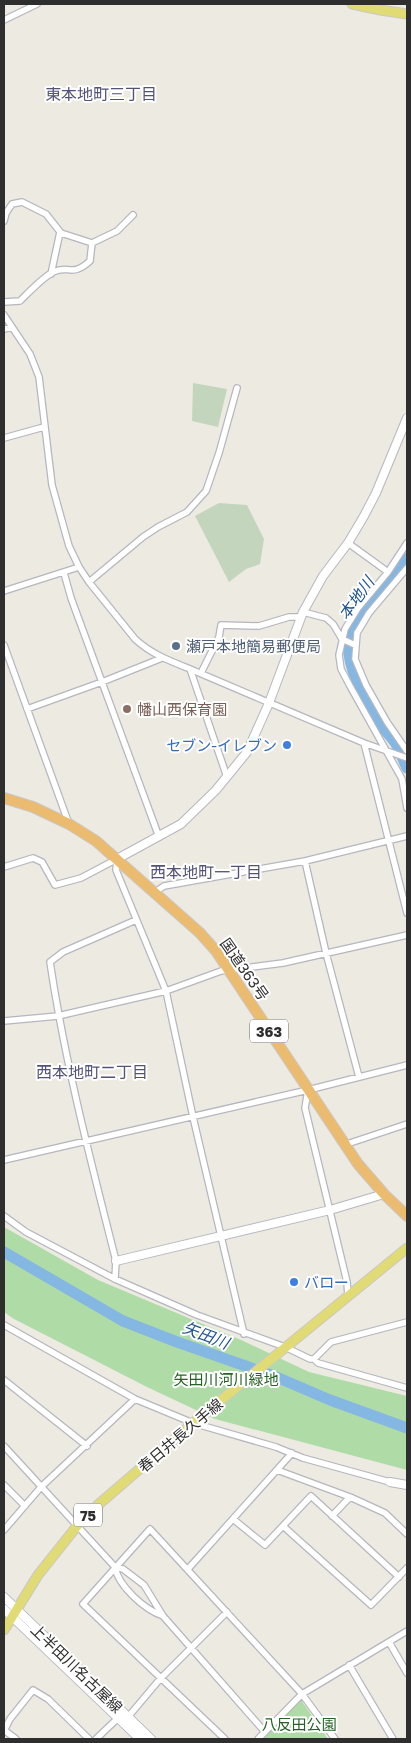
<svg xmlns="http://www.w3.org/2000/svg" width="411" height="1743" font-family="'Golos Text','Noto Sans JP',sans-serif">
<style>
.green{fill:#afdca6}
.cemetery{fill:#c3d5bc}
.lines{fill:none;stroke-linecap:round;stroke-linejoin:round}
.river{stroke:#84b7e1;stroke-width:11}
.street-casing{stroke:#b6b6c0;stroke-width:8}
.secondary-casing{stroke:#b6b6c0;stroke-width:10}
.primary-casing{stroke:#c9c9c9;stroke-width:11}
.highway-casing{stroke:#c9c9c9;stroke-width:12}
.street{stroke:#fff;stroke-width:5.5}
.secondary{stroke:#fff;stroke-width:8}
.primary{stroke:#e0db74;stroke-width:9}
.highway{stroke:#ebbb70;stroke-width:10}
.service-dot{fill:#5c6f8a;stroke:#fff;stroke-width:2}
.education-dot{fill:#8d6e63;stroke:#fff;stroke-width:2}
.shop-dot{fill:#3f7fe0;stroke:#fff;stroke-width:2}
.labels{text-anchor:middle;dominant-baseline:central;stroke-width:4;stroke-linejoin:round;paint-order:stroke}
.shield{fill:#fff;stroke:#6d6d6d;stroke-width:1}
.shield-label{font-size:14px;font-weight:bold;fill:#2e2e2e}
.service-label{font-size:15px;fill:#4e5e75;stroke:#fff;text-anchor:start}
.education-label{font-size:15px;fill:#785e54;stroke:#fff;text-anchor:start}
.shop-label{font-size:15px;fill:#366cbe;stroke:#fff;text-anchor:end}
.street-label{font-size:15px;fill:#2e2e2e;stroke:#fff}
.park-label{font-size:15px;fill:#276325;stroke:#fff}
.neighbourhood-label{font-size:16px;fill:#535379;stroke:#fff}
.water-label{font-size:16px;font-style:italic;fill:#205590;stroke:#fff}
</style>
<rect width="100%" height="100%" fill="#edeae2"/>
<path class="green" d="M4 1227 98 1280 241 1340 309 1372 407 1396V1470L215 1419 147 1387 14 1319 4 1312Z
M301 1700 328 1739H262Z"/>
<path class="cemetery" d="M193 383 227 389 218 427 192 421Z
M219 503 247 505 264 539 260 564 246 569 229 582 195 516Z"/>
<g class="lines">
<path class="river" d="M407 558C394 575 352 619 349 638 344 664 366 701 379 723 384 730 391 736 396 744 400 751 403 760 407 768
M4 1252 123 1321 177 1342 274 1376 330 1400 407 1428"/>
<g class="street-casing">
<path id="street" d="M4 20 37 4
M4 221 6 213 12 204 22 202 46 214 61 233 92 243
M51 274 60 232
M4 302 20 301C30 291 41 279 53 272 69 264 71 278 90 261L92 243 117 231 133 215
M4 315 30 354 39 377 52 485 69 546 79 567 89 582 135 639C151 654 170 661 190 669L364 743 407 758
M4 329 12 327
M4 438 44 427
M348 543 388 572
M407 543 388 572 358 608 345 629 339 655 341 669 350 686 402 779 407 808
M407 568 369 613 357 633 355 659 366 685 387 722 407 751
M64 573 71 598 159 837
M89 582 143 537 158 527 187 512 206 491 219 453 237 388
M4 591 79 567
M303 612 326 618 333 624 342 639 355 645
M4 645 69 824
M190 669 227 777
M201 673 219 637 221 625 259 626 289 617H301
M27 709 102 682 162 658
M364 743 407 913
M117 859 116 870 166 991 193 1117 244 1334
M305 861 326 953 359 1077
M4 867 33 858 42 862 55 885 81 878 117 859
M154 893 164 886 305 861 407 836
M4 1021 58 1016 166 991 221 971 283 963 407 935
M308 1090 305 1108 347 1282 348 1296
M344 1145 407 1124
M4 1160 308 1090 407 1065
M4 1216 26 1232 115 1279 197 1315 285 1347 310 1359H314L318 1363 407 1388
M115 1279 116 1261C91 1162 65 1063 50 962L63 952 136 920
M4 1325 135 1399 193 1423 276 1447 303 1458 390 1482
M314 1359 331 1342 407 1322
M4 1380 87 1446
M4 1446 115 1567C118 1586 145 1610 163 1616
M277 1470 350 1497
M4 1485 25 1506
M332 1516 350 1497 385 1513 407 1534
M233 1519 265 1545 311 1496 399 1577
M283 1526 371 1605 407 1568
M4 1530 41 1487 135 1399
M115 1567 123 1569 144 1585 163 1616 265 1732
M188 1569 292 1453
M389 1642 407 1673
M349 1665 393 1739
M128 1717 160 1679 227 1612
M4 1730 16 1739
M4 1731 10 1719 33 1690 48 1699 89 1739
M96 1739 118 1718
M225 1739 83 1604 150 1529 302 1694 335 1739
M258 1739 302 1694 407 1631"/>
</g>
<g class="secondary-casing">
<path id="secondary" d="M117 859 181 824 216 790 247 752 269 703 303 612 323 576 348 543 364 516 376 493 407 418
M116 1261 330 1210 384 1194
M390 1482 407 1485
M4 1597 151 1739
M4 1609 140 1739"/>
</g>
<g class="primary-casing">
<path id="primary" d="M352 4 380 10 407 14
M4 1630 38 1575 77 1526 99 1504 193 1423 407 1248"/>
</g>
<g class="highway-casing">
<path id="highway" d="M4 798 33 807 69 824 96 841 200 933 216 951 358 1164 384 1194 407 1216"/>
</g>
<use href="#street" class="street"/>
<use href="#secondary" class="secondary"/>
<use href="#primary" class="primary"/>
<use href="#highway" class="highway"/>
</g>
<circle class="service-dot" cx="176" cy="646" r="5"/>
<circle class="education-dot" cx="127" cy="709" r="5"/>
<g class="shop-dot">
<circle cx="287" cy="745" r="5"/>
<circle cx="294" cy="1282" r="5"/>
</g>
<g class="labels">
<g class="shield">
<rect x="250" y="1019.5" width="38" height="23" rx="4"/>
<rect x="74" y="1503.5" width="28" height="23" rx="4"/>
</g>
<g class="shield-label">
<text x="269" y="1031">363</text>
<text x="88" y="1515">75</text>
</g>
<g class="service-label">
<text x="186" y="646">瀬戸本地簡易郵便局</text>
</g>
<g class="education-label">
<text x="137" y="709">幡山西保育園</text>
</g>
<g class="shop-label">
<text x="277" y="745">セブン-イレブン</text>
<text x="304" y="1282" text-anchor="start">バロー</text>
</g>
<g class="street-label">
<text transform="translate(245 969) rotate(55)">国道363号</text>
<text transform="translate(180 1435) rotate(-40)">春日井長久手線</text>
<text transform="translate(77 1668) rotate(44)">上半田川名古屋線</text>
</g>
<g class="park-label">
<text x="226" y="1379">矢田川河川緑地</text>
<text x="299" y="1724">八反田公園</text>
</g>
<g class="neighbourhood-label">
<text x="101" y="94">東本地町三丁目</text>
<text x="206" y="872">西本地町一丁目</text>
<text x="92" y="1072">西本地町二丁目</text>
</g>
<g class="water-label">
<text transform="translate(356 598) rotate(-54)">本地川</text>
<text transform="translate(206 1335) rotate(21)">矢田川</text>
</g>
</g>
<rect width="411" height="1743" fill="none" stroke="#2e2e2e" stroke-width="10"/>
</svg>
